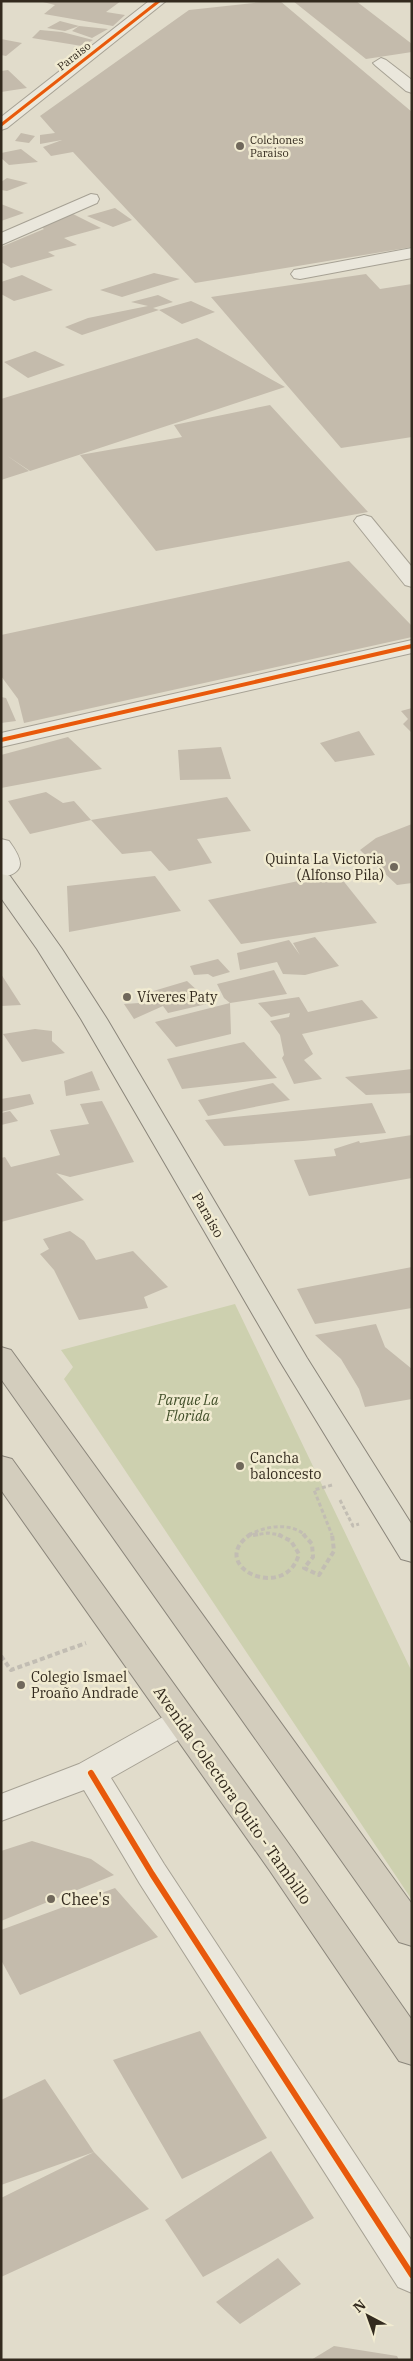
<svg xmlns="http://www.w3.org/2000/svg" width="413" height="2361" font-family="'IBM Plex Serif',serif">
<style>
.green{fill:#cdd0af}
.building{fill:#c4bbac}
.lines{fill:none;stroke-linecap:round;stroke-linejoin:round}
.minor-casing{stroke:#a6a194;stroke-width:2}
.major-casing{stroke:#8b867b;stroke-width:2}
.highway-casing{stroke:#8b867b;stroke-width:2}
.path-far1{stroke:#c2bdb3;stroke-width:3;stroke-dasharray:4 2.5;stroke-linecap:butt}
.path{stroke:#c2bdb3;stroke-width:4;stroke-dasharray:5 3;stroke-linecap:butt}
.minor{fill:#eae7dc;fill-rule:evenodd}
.major{fill:#e0ddce;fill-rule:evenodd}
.highway{fill:#d3cdbd;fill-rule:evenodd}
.cycleway-far2-casing{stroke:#f1ebd1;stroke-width:5}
.cycleway-far1-casing{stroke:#f1ebd1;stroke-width:6}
.cycleway-casing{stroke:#f1ebd1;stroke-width:9}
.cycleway-far2{stroke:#e8590c;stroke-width:3}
.cycleway-far1{stroke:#e8590c;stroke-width:4}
.cycleway{stroke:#e8590c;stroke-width:6}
.poi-dot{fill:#70685b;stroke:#f1ebd1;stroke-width:2}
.labels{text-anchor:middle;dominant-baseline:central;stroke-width:5;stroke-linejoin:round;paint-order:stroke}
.far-street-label{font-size:11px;fill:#332a1e;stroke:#f1ebd1}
.far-poi-label{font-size:11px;fill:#332a1e;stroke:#f1ebd1;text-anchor:start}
.poi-label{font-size:14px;fill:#332a1e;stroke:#f1ebd1;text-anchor:start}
.street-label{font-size:14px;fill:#332a1e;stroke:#f1ebd1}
.park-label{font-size:14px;font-style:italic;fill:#3f4d27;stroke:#f1ebd1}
.near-street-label{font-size:16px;fill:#332a1e;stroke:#f1ebd1}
.near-poi-label{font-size:16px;fill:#332a1e;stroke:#f1ebd1;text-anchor:start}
</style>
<rect width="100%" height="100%" fill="#e1dccb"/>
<path class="green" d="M235 1304 412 1672V1900L64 1379 73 1367 61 1350Z"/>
<path class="building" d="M39 1H121L106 12 125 15 113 26 44 14 55 5Z
M271 1H280L412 112V247L195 283 73 152 51 156 43 147 62 140 40 144V135L55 133 40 116 189 10Z
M293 1H356L412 44V52L366 59Z
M60 21 79 26 108 29 92 38 72 31 79 26 65 31 47 28Z
M40 30 62 32 93 40 82 46 32 38Z
M1 39 22 43 6 56 1 55Z
M8 70 27 88 1 92V71Z
M21 133 35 136 29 143 15 141Z
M21 149 38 162 9 165 1 158V153Z
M7 178 28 183 7 191 1 190V182Z
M1 204 24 213 1 221Z
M115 208 132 220 113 227 87 216Z
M73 214 101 228 64 238 77 245 48 252 55 256 11 268 1 262V247L44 229 40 226Z
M154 273 180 279 122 297 100 290Z
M366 274 380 289 412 284V437L341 448 211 297Z
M22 275 53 290 14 301 1 294V282Z
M158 295 173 302 153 308 159 310 191 301 215 312 182 324 159 310 82 335 65 327 88 318 148 306 131 302Z
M197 338 285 387 30 471 6 455 29 471 1 480V399Z
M35 351 65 365 28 378 4 362Z
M270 405 368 512 156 551 80 455 182 437 174 425Z
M349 561 412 626V637L24 723 18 699 1 676V635Z
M1 697 6 698 16 721 1 723Z
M412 708V733L403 724 408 719 401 711Z
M359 731 375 755 335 762 320 743Z
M68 737 102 769 1 788V755Z
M221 747 231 779 180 780 178 750Z
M46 792 63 803 74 801 91 820 30 834 8 801Z
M227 797 251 831 197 839 212 863 169 871 151 851 122 854 91 820Z
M412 824V883L397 885 360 850 376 838Z
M337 873 377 923 241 944 208 900Z
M155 876 181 911 69 932 67 886Z
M315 937 339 966 305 975 283 974 277 962 240 970 237 953 289 940 300 955 293 943Z
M218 959 230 972 213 977 208 974 194 975 190 966Z
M274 970 287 994 230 1003 224 998 217 984Z
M1 974 21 1005 1 1006Z
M187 981 211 1003 168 1013 163 1006 134 1019 124 1004 139 1003 140 995Z
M299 997 308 1012 362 1000 378 1018 302 1034 313 1054 304 1060 322 1079 294 1084 282 1058 284 1055 280 1035 270 1021 289 1017 290 1013 271 1017 258 1003Z
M230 1003 231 1034 176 1047 155 1022Z
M35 1029 52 1031V1041L65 1053 22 1062 3 1034Z
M244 1042 277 1078 182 1089 167 1059Z
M412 1069V1093L366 1095 345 1077Z
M92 1071 100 1090 66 1096 64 1081Z
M273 1083 290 1100 208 1116 198 1100Z
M30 1094 34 1104 1 1112V1099Z
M102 1101 134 1162 70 1177 56 1173 84 1200 1 1222V1158L5 1157 11 1167 60 1155 50 1130 89 1124 80 1104Z
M372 1103 386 1133 303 1141 224 1146 205 1120Z
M10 1111 18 1121 1 1125V1113Z
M412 1135V1178L309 1196 294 1160 336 1156 334 1149 359 1141 360 1143Z
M70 1231 84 1241 96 1260 133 1251 168 1287 144 1297 148 1308 79 1320 54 1270 40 1254 49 1249 43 1239Z
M412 1267V1308L315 1324 297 1289Z
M376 1324 385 1347 412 1369V1399L365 1407 359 1389 341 1359 315 1335Z
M32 1841 91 1859 114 1875 1 1921V1851Z
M115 1888 158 1937 20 1995 1 1960V1930Z
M200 2031 267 2138 182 2179 113 2060Z
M45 2079 94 2152 149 2209 1 2277V2198L94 2152 1 2185V2100Z
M271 2151 314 2218 203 2277 165 2220Z
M278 2258 301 2284 240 2324 216 2302Z
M334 2346 397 2356 399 2360H311Z"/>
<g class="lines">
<g class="minor-casing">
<path id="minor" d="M149 1H166L7 128 1 130V117Z
M381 58 386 60 412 80V93L406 91 376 66 373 63Z
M91 194 97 195 99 199 97 203 1 245V233Z
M412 248V258L300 279 294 278 291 274 294 270 300 269Z
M364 515 371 517 412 567V587L405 585 354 521 357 517Z
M412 640V653L1 747V733Z
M1 839 9 841C22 859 28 872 1 878Z
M182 1709 194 1713 199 1722 194 1731 111 1778 164 1864 412 2241V2293L398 2287 140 1884 84 1790 1 1821V1794L79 1764 170 1713Z"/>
</g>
<g class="major-casing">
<path id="major" d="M1 874 10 876 62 949 107 1019 307 1358 412 1525V1562L401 1559 278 1358 81 1019 37 949 1 898Z"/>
</g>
<g class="highway-casing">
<path id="highway" d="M1 1347 11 1350 412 1904V1946L399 1942 1 1379Z
M1 1456 12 1459 294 1851 412 2020V2065L399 2061 270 1871 1 1490Z"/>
</g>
<path class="path-far1" d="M332 1485 314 1490 332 1535
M340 1500 353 1526 359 1524
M249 1535C265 1526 290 1522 305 1535
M253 1535 268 1533 281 1535"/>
<path class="path" d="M251 1534C204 1565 285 1604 299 1554L291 1541 277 1534
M303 1534 312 1544 313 1557 304 1568 319 1575 334 1551 332 1534
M253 1535 259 1534
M1 1656 11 1670 86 1643"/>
<use href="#minor" class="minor"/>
<use href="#major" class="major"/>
<use href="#highway" class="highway"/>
<g class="cycleway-far2-casing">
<path id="cycleway-far2" d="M1 125 159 1"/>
</g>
<g class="cycleway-far1-casing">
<path id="cycleway-far1" d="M1 740 412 646"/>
</g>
<g class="cycleway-casing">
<path id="cycleway" d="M91 1773 152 1874 412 2275"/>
</g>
<use href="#cycleway-far2" class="cycleway-far2"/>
<use href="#cycleway-far1" class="cycleway-far1"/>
<use href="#cycleway" class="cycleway"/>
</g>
<g class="poi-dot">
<circle cx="240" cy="146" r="5"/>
<circle cx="394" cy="867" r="5"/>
<circle cx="127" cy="997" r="5"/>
<circle cx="240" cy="1466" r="5"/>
<circle cx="21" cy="1685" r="5"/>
<circle cx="51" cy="1899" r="5"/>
</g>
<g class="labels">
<g class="far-street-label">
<text transform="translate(74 56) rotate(-38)">Paraiso</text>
</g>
<g class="far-poi-label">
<text x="250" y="140">Colchones<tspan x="250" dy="13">Paraiso</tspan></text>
</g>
<g class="poi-label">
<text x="384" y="859" text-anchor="end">Quinta La Victoria<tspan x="384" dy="16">(Alfonso Pila)</tspan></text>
<text x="137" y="997">Víveres Paty</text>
<text x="250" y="1458">Cancha<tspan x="250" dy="16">baloncesto</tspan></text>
<text x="31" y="1677">Colegio Ismael<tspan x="31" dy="16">Proaño Andrade</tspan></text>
</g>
<g class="street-label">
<text transform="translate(208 1215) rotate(60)">Paraiso</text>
</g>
<g class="park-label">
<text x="188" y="1400">Parque La<tspan x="188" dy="16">Florida</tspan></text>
</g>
<g class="near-street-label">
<text transform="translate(233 1795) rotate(55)">Avenida Colectora Quito - Tambillo</text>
</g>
<g class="near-poi-label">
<text x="61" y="1899">Chee's</text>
</g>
</g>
<rect width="413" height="2361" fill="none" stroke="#332a1e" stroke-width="5"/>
<g transform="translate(368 2316) rotate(319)" stroke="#f1ebd1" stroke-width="4" paint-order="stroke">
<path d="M0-4L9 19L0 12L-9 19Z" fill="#332a1e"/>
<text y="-8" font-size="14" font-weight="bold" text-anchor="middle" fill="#332a1e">N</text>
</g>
</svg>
